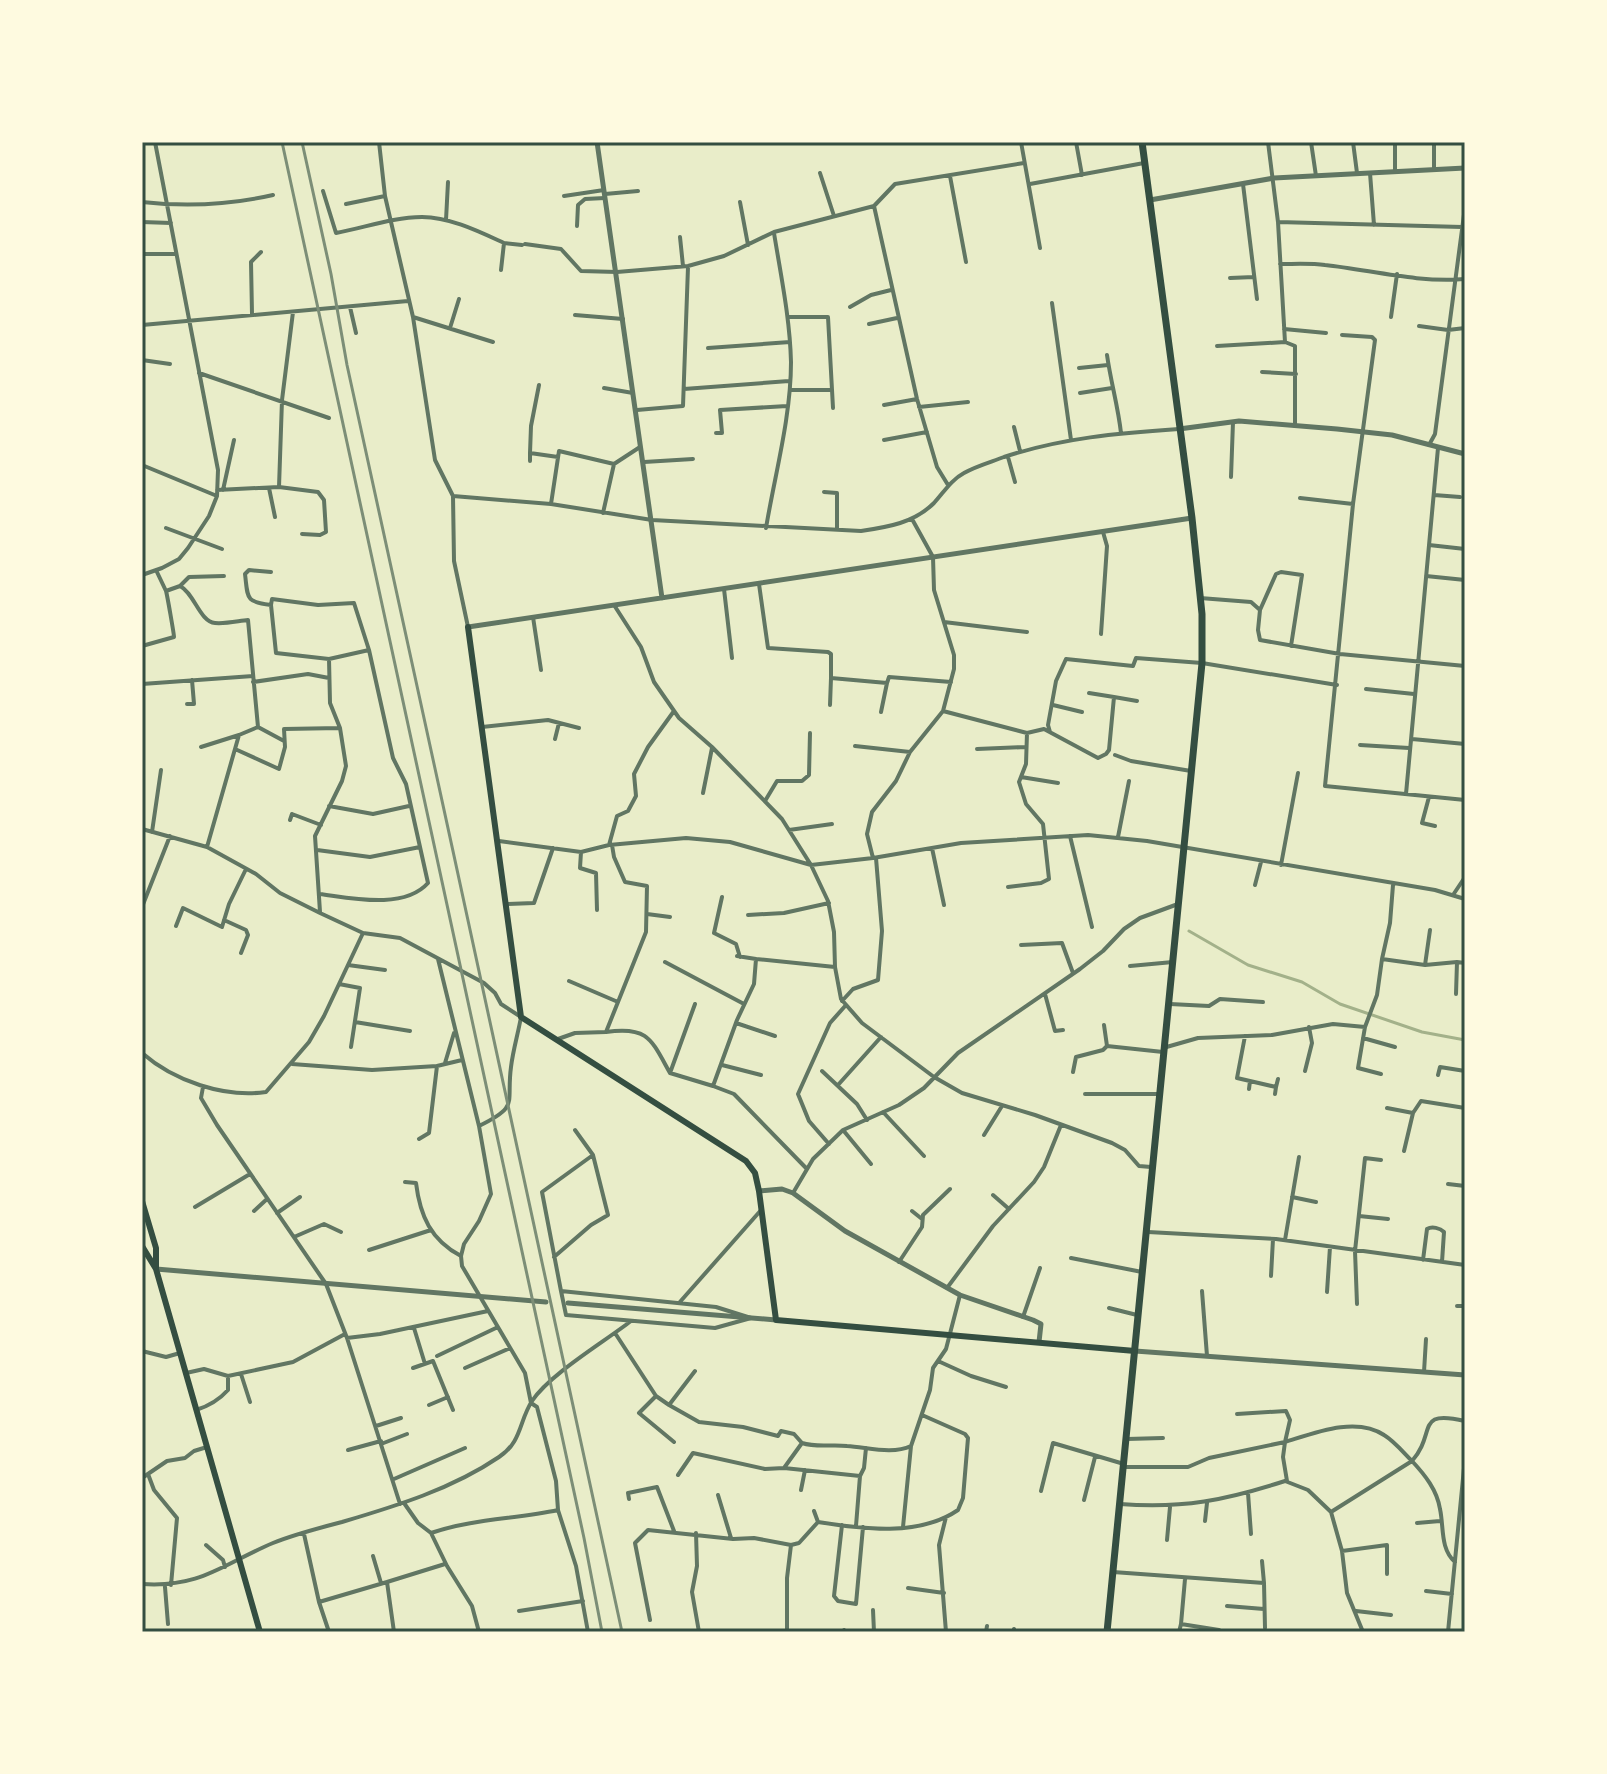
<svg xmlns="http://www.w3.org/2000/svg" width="1607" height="1774" font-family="'PT Sans Narrow',sans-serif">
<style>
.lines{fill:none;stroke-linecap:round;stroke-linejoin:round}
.stream{stroke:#a3b18a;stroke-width:3}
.minor{stroke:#617663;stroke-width:4}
.tertiary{stroke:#617663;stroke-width:5}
.secondary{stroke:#344e41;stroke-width:6}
.trunk{stroke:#344e41;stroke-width:7}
.rail{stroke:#7c8e77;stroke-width:3}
.neatline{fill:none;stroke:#344e41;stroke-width:3}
</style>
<rect width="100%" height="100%" fill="#e9edc9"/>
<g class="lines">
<path class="stream" d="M1189 931 1248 965 1302 982 1340 1004 1422 1032 1465 1040"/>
<path class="minor" d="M379 142 385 196 413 317 435 460 453 496 454 561 468 627
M1021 142 1040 248
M1076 142 1082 175
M1268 142 1278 222 1462 227
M1311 142 1316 176
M1353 142 1357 173
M1434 169V142
M1395 171V142
M820 173 834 216
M1370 173 1374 225
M950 176 966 262
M1030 184 1144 163
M1243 184 1257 299
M323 191 336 233C364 228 393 217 422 217 450 217 480 232 504 243L501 270
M605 194 638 191
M564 196 604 190
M142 202C187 207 229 205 273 195
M740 202 748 245
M346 204 385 196
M874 206 917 399 937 467 948 485
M446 220 448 182
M142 222 171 223
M1278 222 1285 342
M577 226 578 205 585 199 605 198
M680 237 683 266
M504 243 522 245
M525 244 561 249 581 271 617 272 688 266 724 256 774 232 874 206 895 184 1024 163
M142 254H176
M1280 264C1295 264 1311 263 1325 265 1371 270 1418 283 1465 279
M1230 278 1254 277
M1052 303 1071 440
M350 307 356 333
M850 307 871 295 891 290
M252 314 251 262 261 252
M575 315 623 319
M413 317 493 342
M788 317H828L833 408
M1391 317 1397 274
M869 324 897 318
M142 325 408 301
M1419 326 1448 330 1465 328
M450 328 459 299
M1284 329 1326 333
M1342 335 1372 337 1375 340 1353 504 1325 786 1465 800
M1217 346 1285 342 1295 346V426
M708 348 790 342
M1107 355C1111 383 1118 406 1121 433
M142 360 170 364
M1079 368 1108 365
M1262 372 1296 374
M199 373 329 418
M604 388 633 393
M684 389 789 381
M790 390H832
M1080 393 1112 388
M884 405 917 399
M919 407 968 402
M637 410 683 406 688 267
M1014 427 1020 451
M716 433H722L720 410 787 406
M884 440 927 432
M1429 445 1435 434 1465 207
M530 453 531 426 539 385
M1008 457 1015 482
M530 461V453L558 457
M644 462 693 459
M142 465 217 496
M1231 477 1233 422
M279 487 282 400 293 312
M269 488 275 517
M217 490 279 487 318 492 324 500 326 532 320 535 302 534
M223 490 234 440
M824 492 837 493V529
M1434 495 1460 497
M453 496 551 504 652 520 861 531C888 527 914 523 934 503 944 492 951 480 964 473 976 466 991 462 1004 457 1061 438 1119 433 1179 429
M1300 498 1353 504
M551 504 559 451 614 464
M603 513 614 464 640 447
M166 528 222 549
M766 528C775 474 791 417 791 362 790 319 781 276 774 233
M1429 545 1465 549
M156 570 166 591 180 586C194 593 200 622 215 623 226 624 238 621 248 620L258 727 239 735 207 847
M271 572 249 570 245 574C248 598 245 602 271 605L272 599 318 605 354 603 369 650 393 758 406 784 428 883C404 910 351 898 320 894
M142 575 162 568 179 559 188 548 209 516 217 496 218 470 155 142
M1426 576 1465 580
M759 584 768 648 828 652 831 654V678
M180 586 189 577 224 576
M724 589 732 658
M1200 598 1251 602 1260 610 1258 630 1260 640 1340 654 1465 666
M271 605 276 653 329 659 369 650
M614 605 641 647 654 682 679 718 712 747 782 819 811 865 828 901 834 932 835 967 841 999 862 1023 934 1077 962 1093 1035 1115 1112 1143 1125 1150 1139 1166 1151 1167
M1260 610 1276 574 1281 572 1302 575 1291 646
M533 617 541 670
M944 622 1027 632
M1101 634 1107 546 1103 532
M142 646 174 637C174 634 167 594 166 591
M253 682 308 674 329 678
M142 684 253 676
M1366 689 1414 694
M1089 693 1114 697
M187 704H194L192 680
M830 705 831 678 887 683 889 677 951 682
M1053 705 1082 712
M943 711 1027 733 1044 729 1098 758 1106 754 1109 750 1114 697 1137 701
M881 712 887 683
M258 727 284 741
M482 727 548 720 579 728
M1050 732 1048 725 1056 681 1066 659 1133 666 1136 658 1202 663 1337 685
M555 739 559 723
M1412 739 1465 744
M1360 745 1409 748
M855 746 910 752
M201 747 239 735
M235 749 279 769 285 747 284 729 340 728
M977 749 1025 747
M1115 755 1131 761 1191 771
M1021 777 1058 783
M703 793 712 748
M1406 794 1438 448
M1429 797 1422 823 1435 826
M765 801 777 781H802L809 775 810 733
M329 806 373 814 409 806
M290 820 292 814 321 825
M142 829 207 847 256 874 280 893 320 913 363 933 400 938 484 983 495 993 501 1004 521 1017C518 1034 513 1050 511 1067 506 1104 520 1106 479 1126
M789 830 832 824
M152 832 161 770
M1070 836 1092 927
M1118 837 1129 781
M499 841 581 852 609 845 686 838 730 842 811 865 873 858 961 843 1088 835 1147 841 1435 890 1465 899
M609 845 617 816 628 811 636 796 634 774 648 747 674 711
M932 848 944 905
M317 850 370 857 420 847
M581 852 580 868 596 873 597 910
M873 858 867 834 872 812 896 781 910 752 943 711 954 669V655L934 590 933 557 912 519
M1281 865 1298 773
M1255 885 1261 862
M1008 887 1041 883 1049 879 1043 824 1026 804 1019 782 1026 764 1027 733
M1453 895 1465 877
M722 897 714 933 736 944 740 957
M507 904 534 903 553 848
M142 907 170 836
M320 912 315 836 342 781 346 766 340 728 330 703 329 659
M647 914 670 917
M748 915 784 913 829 903
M224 920 246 930 248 935 241 953
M176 926 183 908 222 927 229 904 246 869
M1021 945 1062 943 1073 973
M737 956 756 959
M438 959 479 1126 491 1194 479 1221 464 1244 461 1256 462 1266 525 1373 531 1403 537 1407 556 1481 558 1510 576 1566 588 1632
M1382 959 1425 965 1430 930
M665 962 744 1004
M348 965 385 970
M1425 965 1457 962
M1130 966 1173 962
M569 981 618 1002
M339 984 360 988 351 1047
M1045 994 1055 1031 1063 1030
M1456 994 1457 962 1465 963
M842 1001 853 989 878 980 882 931 876 858
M1170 1004 1209 1006 1220 999 1263 1002
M355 1022 410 1031
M736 1023 775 1036
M1104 1025 1107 1046 1163 1052
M606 1032C648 1026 651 1039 670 1073L713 1086 737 1020 754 984 756 959 835 967
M1245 1036 1237 1078 1276 1087 1275 1094
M1363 1038 1395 1047
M558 1039 575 1033 606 1032 646 932 647 886 625 882 614 857 612 845
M1163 1048 1198 1038 1272 1035 1333 1024 1365 1027
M142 1053C174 1081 224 1098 266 1092L309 1042 324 1016 363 933
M445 1063 454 1033
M292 1064 372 1070 437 1066
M722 1065 761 1075
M822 1071 857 1104 867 1120
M1305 1071 1312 1043 1309 1027
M1073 1072 1076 1057 1103 1050 1107 1046
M670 1073 695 1004
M1381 1074 1358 1068 1365 1027 1377 995 1382 959 1390 923 1393 885
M1438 1075 1440 1067 1465 1071
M838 1085 881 1037
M713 1086 734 1094 806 1168
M203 1087 201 1098 217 1125 326 1284 347 1338 400 1504
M1276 1087 1278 1079
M1249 1089 1250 1081
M1085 1094H1158
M1387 1108 1413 1113
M883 1112 924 1156
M575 1130 593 1155
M843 1130 871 1164
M984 1135 1002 1106
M419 1139 429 1133 437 1066 462 1060
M829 1144 809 1121 798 1094 830 1023 846 1005
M1404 1151 1413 1113 1421 1101 1465 1108
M405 1182 416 1183C420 1216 431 1240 461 1256
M1448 1184 1465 1186
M793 1193 813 1159 843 1130 899 1105 924 1088 958 1053 1080 969 1103 951 1124 929 1140 918 1178 904
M993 1195 1009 1209
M1292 1197 1316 1202
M195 1207 250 1174
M254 1211 267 1199
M912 1211 922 1219
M277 1213 300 1197
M1359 1216 1388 1219
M1148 1232 1276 1239 1465 1265
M294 1237 324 1224 341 1232
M1285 1240 1299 1157
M369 1250 431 1230
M554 1257 591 1225 608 1215 593 1155 542 1192 561 1291
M1071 1258 1142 1272
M1423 1260 1427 1229C1432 1226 1440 1228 1444 1232L1442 1262
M899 1262 922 1227 923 1215 950 1189
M1271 1276 1273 1239
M947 1288 993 1226 1034 1182 1044 1167 1061 1125
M561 1291 716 1307 751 1318 715 1328 566 1315Z
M1202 1291 1207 1356
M1327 1292 1330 1247
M679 1303 762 1209
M1357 1304 1355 1251 1365 1158 1381 1160
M1457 1306H1465
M1109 1308 1137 1315
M1023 1317 1040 1268
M414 1328 425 1364
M615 1333 656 1396 669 1405 699 1422 743 1427 778 1436 781 1431 794 1434 802 1443
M347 1338 380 1334 488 1311
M142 1351 166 1357 180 1353
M437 1356 498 1327
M938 1361 971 1376 1006 1387
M413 1368 433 1361 453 1410
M465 1368 510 1348
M1424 1372 1426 1339
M186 1373 204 1369 228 1376 293 1362 345 1334
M241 1374 250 1402
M655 1397 639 1413 674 1442
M429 1405 448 1397
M669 1405 695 1371
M196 1410C209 1406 219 1400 228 1390V1376
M376 1426 401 1418
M1127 1439 1163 1438
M381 1444 407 1434
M348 1450 381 1441
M1124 1467H1188L1209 1458 1285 1442 1290 1420 1286 1411 1237 1414
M784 1468 860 1476 856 1526
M148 1474 154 1490 177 1518 171 1585
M678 1475 693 1453 765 1469 784 1468 802 1443C817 1448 831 1444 847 1446 867 1447 892 1455 911 1446L930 1390 933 1368 946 1349 960 1295
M860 1476 864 1468 866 1448
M142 1478 167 1461 185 1458 194 1451 207 1447
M394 1479 465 1448
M1287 1481 1283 1457 1285 1442C1314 1433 1356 1416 1384 1435 1394 1441 1403 1452 1412 1461 1437 1433 1414 1409 1465 1421
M801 1490 805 1470
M1041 1491 1053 1443 1124 1464
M1248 1493 1251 1534
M718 1495 731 1538
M629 1499 628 1493 657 1487 674 1531
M1084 1500 1095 1457
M404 1503 418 1523 431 1533 447 1566 472 1606 479 1632
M1120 1504C1183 1509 1226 1500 1285 1481L1308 1490 1331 1512 1412 1461C1425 1475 1437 1490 1440 1509 1444 1527 1440 1549 1455 1562
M814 1511 818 1522
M1331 1512 1342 1551 1347 1593 1363 1632
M946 1517 939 1545 946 1632
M1205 1521 1207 1503
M818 1522C862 1529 919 1537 958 1510L963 1498 968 1438 965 1434 922 1415
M1417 1523 1440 1521
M842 1525 834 1596 838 1601 856 1604 863 1527
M903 1527 911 1446
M431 1533C471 1519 516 1519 558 1510
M696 1533 697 1566 692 1592 699 1632
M304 1534 319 1602 329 1632
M1167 1540 1170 1507
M206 1545 223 1560 225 1567
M791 1545 799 1543 818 1522
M1342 1551 1387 1545V1574
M373 1556 381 1583
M1113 1572 1264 1583 1262 1561
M387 1582 445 1564
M1264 1583 1265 1628
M142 1584C201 1588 223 1564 273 1543 295 1534 319 1528 342 1522 396 1506 452 1489 499 1457 522 1442 519 1421 532 1401 550 1374 604 1342 631 1321
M165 1587 168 1624
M908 1588 944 1593
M1426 1591 1452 1594
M319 1602 387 1582 394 1632
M1227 1606 1264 1609
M873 1610 874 1632
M519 1611 583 1601
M1356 1611 1391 1615
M650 1620 635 1543 648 1530 733 1539 754 1538 791 1545 787 1578V1632
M1181 1624 1185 1579
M844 1630 845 1632
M986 1632 987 1626
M1013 1632 1014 1629
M1179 1632 1181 1624 1219 1630
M1448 1632 1465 1458"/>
<path class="tertiary" d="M597 142 662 598
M1150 200 1274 178 1465 168
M1179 429 1239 421 1337 429 1392 435 1465 454
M468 627 1192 518
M759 1191 782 1189 793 1193 845 1231 960 1295 1033 1320 1041 1324 1039 1342
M156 1269 546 1302
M568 1303 776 1320
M1135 1351 1465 1375"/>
<path class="secondary" d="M468 627 521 1017 746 1161 755 1173 759 1191 776 1320 1135 1351
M142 1201 156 1248V1269L260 1632
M142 1246 156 1269"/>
<path class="trunk" d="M1107 1632 1202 663V614L1192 518 1142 142"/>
<path class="rail" d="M282 142 584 1538 602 1632
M302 142 331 274 347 365C440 787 530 1210 622 1632"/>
</g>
<rect width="1607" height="1774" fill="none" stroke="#fefae0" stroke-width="288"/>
<rect x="144" y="144" width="1319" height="1486" class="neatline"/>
</svg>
